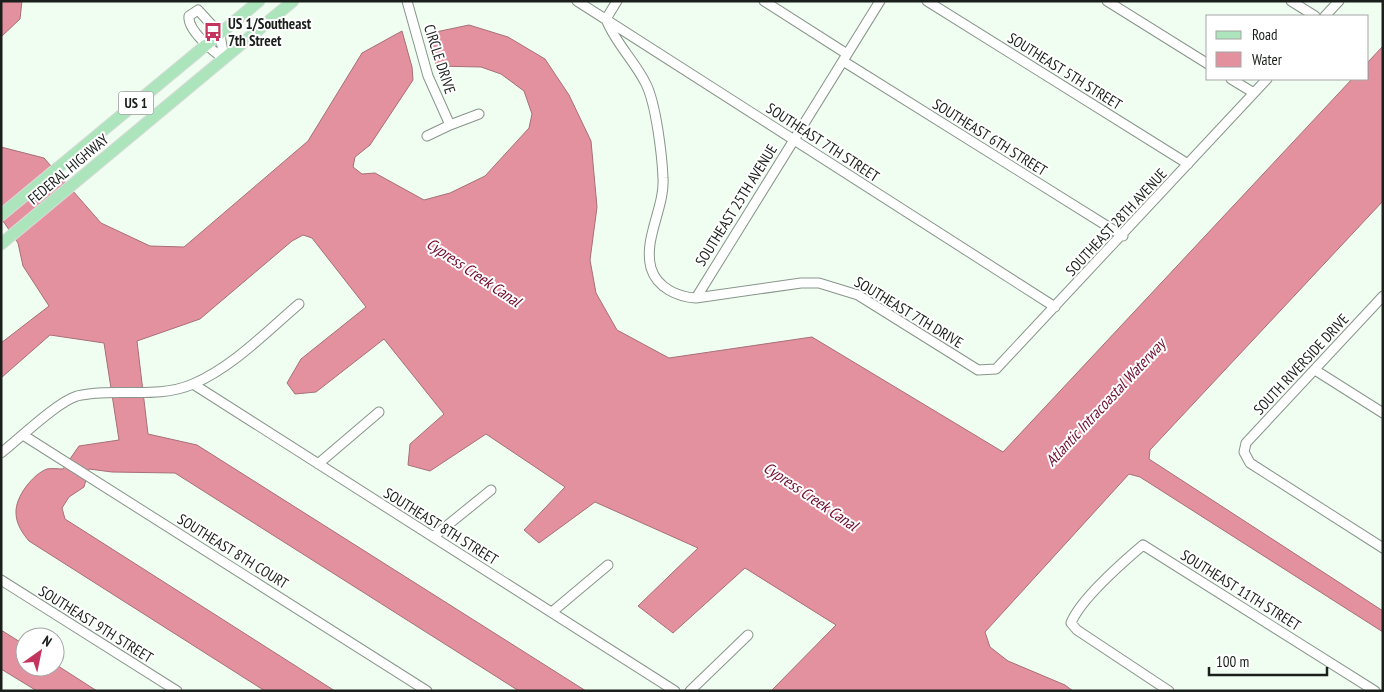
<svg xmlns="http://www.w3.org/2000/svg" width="1384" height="692" font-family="'PT Sans Narrow',sans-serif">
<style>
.water{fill:#e3919f;stroke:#a76f77}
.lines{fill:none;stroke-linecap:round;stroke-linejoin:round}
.minor-casing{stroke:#88958a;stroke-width:11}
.major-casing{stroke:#dadbdb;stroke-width:13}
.minor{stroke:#fff;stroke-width:9}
.major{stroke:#ace5bb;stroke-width:11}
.labels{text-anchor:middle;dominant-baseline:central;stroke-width:4;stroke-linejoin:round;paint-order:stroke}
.shield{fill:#fff;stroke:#5f625f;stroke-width:1}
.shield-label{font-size:14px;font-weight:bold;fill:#1a1f1b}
.poi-label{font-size:15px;font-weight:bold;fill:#1a1f1b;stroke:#fff;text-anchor:start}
.street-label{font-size:15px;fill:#1a1f1b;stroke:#fff}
.water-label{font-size:16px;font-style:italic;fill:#700e2e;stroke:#fff}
</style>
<rect width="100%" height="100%" fill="#f0fef2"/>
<path class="water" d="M1 1H22L20 19 1 37Z
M469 25 508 37 545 59 569 95 591 141 597 207 590 260 596 293 617 330 669 358 812 337 1003 452 1352 79H1368V62L1383 46V201L1150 450 1149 459 1383 611V632L1140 477 1129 474 985 632 990 647 1008 661 1065 685 1073 691H771L836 625 745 568 673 633 638 606 698 548 595 502 539 543 524 530 565 487 486 434 430 471 408 465 410 444 444 414 384 339 316 392 295 394 287 383 301 359 366 307 312 238 303 235 292 241 200 319 137 341 148 434 197 445 586 691H519L175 473 112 472 89 469 84 487 69 497 62 508 65 519 335 691H265L29 541C23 534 16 524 16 513 15 497 33 474 47 469 52 468 58 469 63 469L79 446 119 440 104 343 50 335 1 378V343L49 306 23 266 18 243 1 218V147L44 158 101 223 150 246 184 247 308 141 362 53 402 31 412 67 413 80 370 145 355 157 353 167 362 174 375 173 424 200 450 193 485 176 529 128 532 114 524 91 501 74 481 67 436 66 431 33Z
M1 630 25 645V667H55V664L97 691H37L1 669Z"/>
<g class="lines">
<g class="minor-casing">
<path id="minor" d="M407 1 428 76 450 125 479 114
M577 1 1055 307
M764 1 847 54
M927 1 1188 164
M1107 1 1208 64
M1291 1 1315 16
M198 10 220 34 224 59C213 51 187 30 189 16Z
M1325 16 1339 1
M606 19C615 43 635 61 646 84 656 104 662 155 663 178 665 207 643 239 651 268 657 288 678 297 696 298L801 283H819L858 295 978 370 996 369 1267 79
M606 19 617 1
M843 61 1123 236
M1231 79 1254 93
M427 136 450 125
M1383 296 1246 443 1244 452 1250 463 1383 548
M696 298 880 1
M1315 370 1383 413
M193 384 675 691
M23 435 427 691
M1 453C19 439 57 402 77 396 115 387 156 400 193 384 234 366 266 332 299 304
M318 464 379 412
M433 537 491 490
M1 580 177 691
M552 612 608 565
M690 691 748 635
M1169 691 1077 630 1071 623C1080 600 1123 562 1143 545L1375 691"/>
</g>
<g class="major-casing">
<path id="major" d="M1 215 259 1
M1 244 293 1"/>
</g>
<use href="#minor" class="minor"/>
<use href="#major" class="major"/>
</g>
<defs>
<g id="bus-bare" transform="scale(1.5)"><path d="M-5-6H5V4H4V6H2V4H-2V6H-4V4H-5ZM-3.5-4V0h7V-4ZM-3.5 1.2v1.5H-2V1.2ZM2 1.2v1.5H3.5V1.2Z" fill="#c4355d" stroke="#fff" stroke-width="2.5" paint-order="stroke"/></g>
</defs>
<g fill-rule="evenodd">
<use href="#bus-bare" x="213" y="32"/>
</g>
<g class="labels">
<rect class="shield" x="118.5" y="91.5" width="35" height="23" rx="4"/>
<g class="shield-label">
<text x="136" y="103">US 1</text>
</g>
<g class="poi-label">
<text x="228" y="23">US 1/Southeast<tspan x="228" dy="17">7th Street</tspan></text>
</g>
<g class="street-label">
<text transform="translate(440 59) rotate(72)">CIRCLE DRIVE</text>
<text transform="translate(1065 71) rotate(32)">SOUTHEAST 5TH STREET</text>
<text transform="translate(990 137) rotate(32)">SOUTHEAST 6TH STREET</text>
<text transform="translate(823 142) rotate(33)">SOUTHEAST 7TH STREET</text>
<text transform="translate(68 169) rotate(-40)">FEDERAL HIGHWAY</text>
<text transform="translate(736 205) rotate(-58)">SOUTHEAST 25TH AVENUE</text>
<text transform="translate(1116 222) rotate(-47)">SOUTHEAST 28TH AVENUE</text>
<text transform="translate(909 312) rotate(31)">SOUTHEAST 7TH DRIVE</text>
<text transform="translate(1301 364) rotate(-47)">SOUTH RIVERSIDE DRIVE</text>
<text transform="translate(441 526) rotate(32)">SOUTHEAST 8TH STREET</text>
<text transform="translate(233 551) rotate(32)">SOUTHEAST 8TH COURT</text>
<text transform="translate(1241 590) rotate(32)">SOUTHEAST 11TH STREET</text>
<text transform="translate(96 624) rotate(32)">SOUTHEAST 9TH STREET</text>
</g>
<g class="water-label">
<text transform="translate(474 272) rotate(34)">Cypress Creek Canal</text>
<text transform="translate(1105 402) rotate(-47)">Atlantic Intracoastal Waterway</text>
<text transform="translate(811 496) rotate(34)">Cypress Creek Canal</text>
</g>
</g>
<rect width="1384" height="692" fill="none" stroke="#1a1f1b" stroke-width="5"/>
<rect x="1206" y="15" width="162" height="65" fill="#ffffff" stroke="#a3a5a4"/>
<rect x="1216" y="31" width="25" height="8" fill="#ace5bb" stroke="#a3a5a4"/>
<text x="1252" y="40" font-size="15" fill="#1a1f1b">Road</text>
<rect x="1216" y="52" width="25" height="15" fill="#e3919f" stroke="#a3a5a4"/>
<text x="1252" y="65" font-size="15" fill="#1a1f1b">Water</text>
<g transform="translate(40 652) rotate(33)"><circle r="24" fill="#ffffff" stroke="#a3a5a4"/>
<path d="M0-4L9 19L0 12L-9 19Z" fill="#c4355d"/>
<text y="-8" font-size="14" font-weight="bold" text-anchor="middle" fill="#1a1f1b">N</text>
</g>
<path d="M1209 667v8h118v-8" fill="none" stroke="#1a1f1b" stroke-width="2.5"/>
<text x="1216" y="667" font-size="15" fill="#1a1f1b" stroke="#ffffff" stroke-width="4" paint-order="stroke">100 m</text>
</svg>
